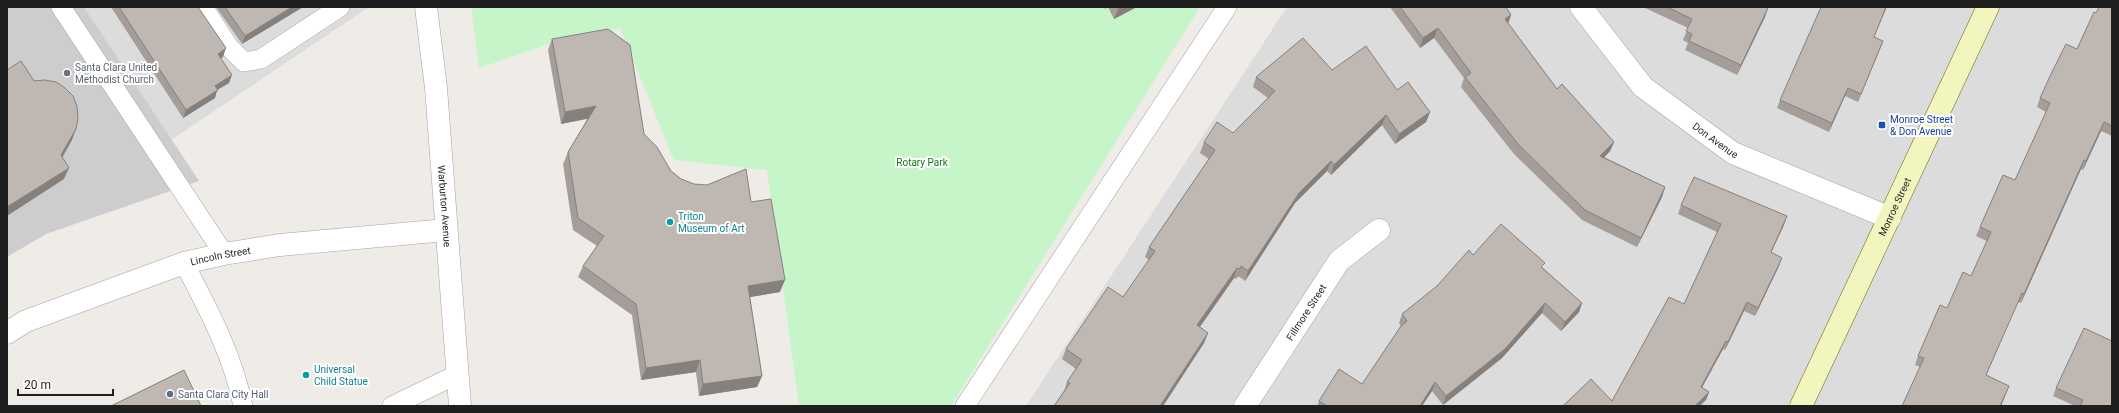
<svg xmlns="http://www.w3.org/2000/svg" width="2119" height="413" font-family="Roboto,sans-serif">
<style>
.residential{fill:#dddcdc}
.religious{fill:#cdcdcd}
.park{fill:#c6f5c9}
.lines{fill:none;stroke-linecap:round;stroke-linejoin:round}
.service-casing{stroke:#a3a3a3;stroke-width:20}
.minor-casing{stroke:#a3a3a3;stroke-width:23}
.tertiary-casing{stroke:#a3a3a3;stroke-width:23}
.secondary-casing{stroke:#656e0d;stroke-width:23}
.service{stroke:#fff;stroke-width:19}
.minor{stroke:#fff;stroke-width:22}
.tertiary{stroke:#fff;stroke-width:22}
.secondary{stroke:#f3f5be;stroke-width:22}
.wall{fill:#a49d99}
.shaded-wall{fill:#86807d}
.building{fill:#bfb7b2;stroke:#86807d}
.worship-dot{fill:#6b7280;stroke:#fff;stroke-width:1.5}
.transit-dot{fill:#1a4fb4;stroke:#fff;stroke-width:1.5}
.culture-dot{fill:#0f9aa8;stroke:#fff;stroke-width:1.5}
.service-dot{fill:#5c6f8a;stroke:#fff;stroke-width:1.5}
.labels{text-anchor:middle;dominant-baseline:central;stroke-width:4;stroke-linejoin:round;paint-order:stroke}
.worship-label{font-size:10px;fill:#5b616d;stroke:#fff;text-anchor:start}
.transit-label{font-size:10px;fill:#164399;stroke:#fff;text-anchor:start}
.street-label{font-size:10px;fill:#1f1f1f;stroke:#fff}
.park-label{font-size:10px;fill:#14751a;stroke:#fff}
.culture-label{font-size:10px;fill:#0d838f;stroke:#fff;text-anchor:start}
.service-label{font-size:10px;fill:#4e5e75;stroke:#fff;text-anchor:start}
</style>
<rect width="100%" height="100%" fill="#efebe6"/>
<path class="residential" d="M84 7H369L171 140Z
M1287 7H2112V406H1026Z"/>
<path class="religious" d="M7 7H84L199 181 46 234 7 257Z"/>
<path class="park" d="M471 7H1200L951 406H799L767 170 674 160 620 28 558 41 479 68Z"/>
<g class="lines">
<g class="service-casing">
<path id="service" d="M61 7 224 254
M203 7 229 47 244 62 261 59 340 7
M184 263C208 309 233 355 243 406
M392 406 458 374
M965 406 1227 7"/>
</g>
<g class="minor-casing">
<g id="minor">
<path id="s1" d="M1581 7 1643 87 1733 153 1890 218"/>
<path id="s2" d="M1245 406 1339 261 1379 230"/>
</g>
</g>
<g class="tertiary-casing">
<g id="tertiary">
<path id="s3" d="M426 7 436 88 460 406"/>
<path id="s4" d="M7 333 26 321 184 263 224 254 280 245 446 230"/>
</g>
</g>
<g class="secondary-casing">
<g id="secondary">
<path id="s5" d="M1801 406 1988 7"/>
</g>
</g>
<use href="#service" class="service"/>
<use href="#minor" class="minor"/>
<use href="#tertiary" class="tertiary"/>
<use href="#secondary" class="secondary"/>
</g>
<path class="wall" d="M111 7H198L223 57 221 58 229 83 217 90 215 98 183 118Z
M216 7H303L242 44Z
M1104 7H1137L1114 19 1108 7 1105 9Z
M1390 7H1506L1511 15 1508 23 1557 89 1614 142 1610 151 1604 157 1665 187 1662 197 1637 247 1582 220 1514 154 1461 87 1464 78 1434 38 1420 48Z
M1643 7H1766L1765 17 1737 75 1685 50 1688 43 1683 40 1688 28Z
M1887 7 1874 37 1883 41 1858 102 1845 96 1829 132 1777 108 1780 100Z
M2112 7V136L2101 131 2083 170 2081 169 2021 303 2018 302 1986 375 2009 386 2001 406H1902L1920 367 1915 365 1918 356 1947 308 1971 276 1987 241 1976 236 1980 227 2015 180 2046 112 2037 107 2040 98 2077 49 2096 13Z
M552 39 644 134 671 171 681 179 694 184 751 202 780 292 750 297 762 376 757 387 699 396 696 372 641 380 632 315 578 277 583 266 597 246 573 230 563 164 568 152 588 118 561 124 548 50Z
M1332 70 1397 90 1430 112 1426 122 1395 144 1382 125 1331 175 1327 171 1295 203 1245 281 1238 276 1236 279 1234 278 1200 327 1208 333 1204 343 1163 406H1054L1064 391 1067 382 1076 369 1062 359 1066 349 1123 297 1149 260 1145 257 1149 247 1209 159 1200 153 1204 142 1233 133 1268 98 1253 87 1256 77Z
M1681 205 1784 225 1771 253 1779 266 1755 316 1744 311 1725 350 1723 349 1702 388 1709 392 1706 400 1612 401 1684 304 1717 232 1678 214Z
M1473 255 1543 268 1582 303 1579 312 1561 331 1542 313 1502 358 1443 405 1432 391 1422 406H1317L1319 401 1362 384 1401 326 1399 323 1402 314 1437 286Z
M2056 388 2112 406H2075L2053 396Z"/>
<path class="shaded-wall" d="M292 7H303L242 44 245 36Z
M1121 7H1137L1114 19 1118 9Z
M1768 8 1765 17 1737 75 1741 65Z
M1511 15 1508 24 1505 19Z
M1438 28 1434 38 1420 48 1423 38Z
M1883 41 1880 49 1858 102 1861 94Z
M226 48 223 57 215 62 218 54Z
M232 75 229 83 217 90 215 98 183 118 186 110 215 86Z
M1848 88 1845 96 1829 132 1832 123Z
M596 106 592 118 561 124 565 112Z
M1430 112 1426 122 1395 144 1399 134Z
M1386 115 1382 125 1331 175 1334 165Z
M2104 122 2101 131 2083 170 2086 161Z
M76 129 72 140 57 167 61 155Z
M1614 142 1610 151 1597 165 1600 156Z
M2084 160 2081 169 2021 303 2024 294Z
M1331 161 1327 171 1295 203 1245 281 1248 271 1299 193Z
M69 168 64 179 7 216V207Z
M1665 187 1662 197 1637 247 1641 238Z
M1787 216 1784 225 1767 261Z
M1782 258 1779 266 1755 316 1758 308Z
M1241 266 1238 276 1236 279 1240 269Z
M1237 268 1234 278 1194 335 1197 325Z
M785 280 780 292 744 298 748 286Z
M1747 302 1744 311 1725 350 1728 342Z
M1545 303 1542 313 1502 358 1443 405 1446 396Z
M1582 303 1579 312 1561 331 1565 322Z
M1208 333 1204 343 1163 406H1160Z
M1726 341 1723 349 1697 396 1701 387Z
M700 360 696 372 641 380 646 368Z
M762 376 757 387 699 396 703 384Z
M1435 382 1432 391 1422 406H1420Z
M2009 386 2001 406H2000Z
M1709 392 1706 400 1700 406H1695Z"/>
<path class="building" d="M119 7H198L226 48 218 54 232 75 215 86 218 90 186 110Z
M225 7H292L245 36Z
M1400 7H1506L1511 15 1505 19 1557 89 1562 84 1614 142 1600 156 1665 187 1641 238 1585 210 1518 144 1465 77 1471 73 1438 28 1423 38Z
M1667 7H1766L1768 8 1741 65 1689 41 1692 34 1686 31 1692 19Z
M1821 7H1886L1874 37 1883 41 1861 94 1848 88 1832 123 1780 100Z
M2099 7H2112V126L2104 122 2086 161 2084 160 2024 294 2022 293 1986 375 2009 386 2000 406H1902L1924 358 1918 356 1940 305 1947 308 1963 272 1971 276 1991 232 1980 227 2003 175 2015 180 2050 103 2040 98 2051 74 2066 44 2077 49 2094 12 2096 13Z
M608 29 630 45 644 134 657 147 671 171 681 179 694 184 707 185 746 169 751 202 771 199 785 280 748 286 762 376 703 384 700 360 646 368 636 304 583 266 604 236 578 218 568 152 596 106 565 112 552 39Z
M1303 38 1332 70 1366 46 1397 90 1408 82 1430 112 1399 134 1386 115 1334 165 1331 161 1299 193 1248 271 1241 266 1240 269 1237 268 1197 325 1208 333 1160 406H1054L1070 383 1067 382 1082 360 1066 349 1108 287 1123 297 1155 251 1149 247 1215 150 1204 142 1217 122 1233 133 1275 91 1256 77Z
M21 61 34 81 45 80 56 82 65 88 73 96 77 106 78 118 76 129 61 155 69 168 7 207V70Z
M1694 177 1787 216 1771 252 1782 258 1758 308 1747 302 1728 342 1726 341 1701 387 1709 392 1695 406H1563L1591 379 1612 401 1669 297 1684 304 1721 224 1681 205Z
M1501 224 1545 263 1541 267 1582 303 1565 322 1545 303 1505 349 1446 396 1435 382 1420 406H1327L1319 401 1339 369 1362 384 1401 326 1407 321 1402 314 1437 286 1469 250 1473 255Z
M2084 328 2112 341V406H2080L2083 400 2056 388Z
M184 370 201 406H111Z"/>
<circle class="worship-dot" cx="67" cy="73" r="4"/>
<rect class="transit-dot" x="1878" y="121" width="8" height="8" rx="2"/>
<g class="culture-dot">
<circle cx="670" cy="222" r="4"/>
<circle cx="306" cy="375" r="4"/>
</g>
<circle class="service-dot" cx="170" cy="394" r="4"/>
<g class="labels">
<g class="worship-label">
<text x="75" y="67">Santa Clara United<tspan x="75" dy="12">Methodist Church</tspan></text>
</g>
<g class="transit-label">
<text x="1890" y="119">Monroe Street<tspan x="1890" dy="12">&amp; Don Avenue</tspan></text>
</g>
<g class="street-label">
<text stroke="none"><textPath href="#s1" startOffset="191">Don Avenue</textPath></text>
<text stroke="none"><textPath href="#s3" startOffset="200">Warburton Avenue</textPath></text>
<text stroke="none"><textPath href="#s5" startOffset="220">Monroe Street</textPath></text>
<text stroke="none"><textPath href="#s4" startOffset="228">Lincoln Street</textPath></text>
<text stroke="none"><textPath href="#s2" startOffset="112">Fillmore Street</textPath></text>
</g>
<g class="park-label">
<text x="922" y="162">Rotary Park</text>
</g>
<g class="culture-label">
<text x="678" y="216">Triton<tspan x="678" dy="12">Museum of Art</tspan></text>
<text x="314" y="369">Universal<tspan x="314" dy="12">Child Statue</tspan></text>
</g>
<g class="service-label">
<text x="178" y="394">Santa Clara City Hall</text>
</g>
</g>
<rect width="2119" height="413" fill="none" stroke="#1f1f1f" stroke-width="16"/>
<path d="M18 389v6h95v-6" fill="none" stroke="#1f1f1f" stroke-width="2"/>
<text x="24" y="389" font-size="12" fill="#1f1f1f" stroke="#ffffff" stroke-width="3" paint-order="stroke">20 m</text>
</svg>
